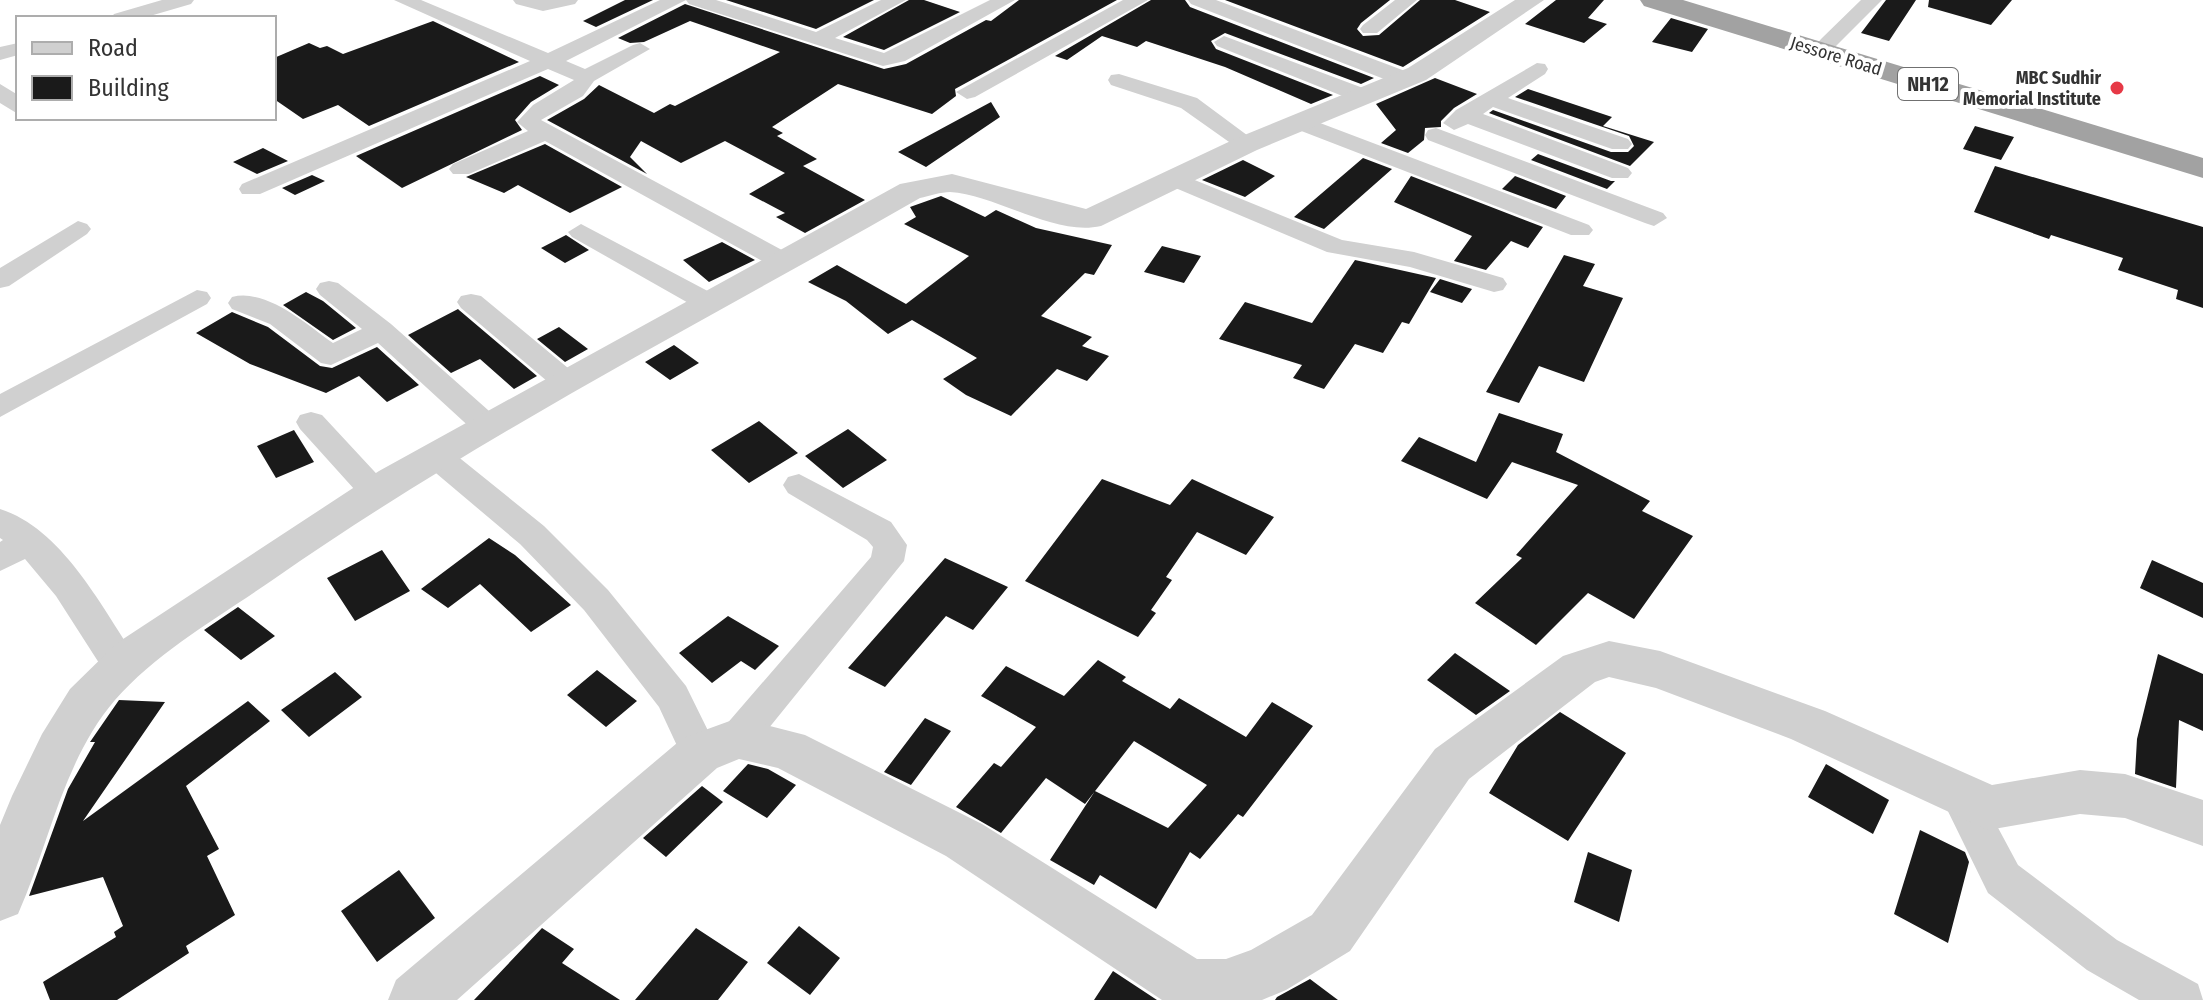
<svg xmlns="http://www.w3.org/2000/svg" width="2203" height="1000" font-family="'Fira Sans Condensed',sans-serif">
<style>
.building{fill:#1a1a1a}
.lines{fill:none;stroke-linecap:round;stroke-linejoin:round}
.minor{fill:#d0d0d0;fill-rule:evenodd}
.tertiary{fill:#d0d0d0;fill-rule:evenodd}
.trunk{fill:#a2a2a2;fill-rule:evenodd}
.poi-dot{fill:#e63946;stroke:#fff;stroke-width:3}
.labels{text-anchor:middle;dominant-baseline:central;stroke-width:8;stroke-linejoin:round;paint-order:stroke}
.far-street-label{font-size:18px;fill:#333;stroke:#fff}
.far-poi-label{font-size:18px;font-weight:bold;fill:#333;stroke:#fff;text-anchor:end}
.shield{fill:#fff;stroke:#707070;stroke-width:2}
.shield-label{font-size:20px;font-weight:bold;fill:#333}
</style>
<rect width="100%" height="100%" fill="#fff"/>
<path class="building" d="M625 0H653L596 27 583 21Z
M726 0H874L816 29Z
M909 0H924L960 12 884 50 843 37Z
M1019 0H1117L955 89 956 96 932 114 838 84 772 127 783 133 777 136 817 159 803 166 865 200 805 233 776 217 785 213 749 194 785 173 725 141 681 163 641 141 630 157 647 174 547 120 584 99 599 85 654 113 670 104 675 106 780 52 690 21 644 42 630 43 618 38 685 4 884 69 906 64 986 20 991 21Z
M1151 0H1185L1190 7 1374 78 1361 84 1225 33 1211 41 1216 49 1333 95 1311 104 1225 67 1146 41 1137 47 1102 36 1067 60 1055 56Z
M1225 0H1390L1361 23 1357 29 1363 36 1379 35 1420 0H1455L1490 12 1403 67Z
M1556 0H1604L1588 18 1607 24 1584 43 1525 24Z
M1886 0H1916L1889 41 1861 33Z
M1929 0H2012L1991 25 1928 7Z
M1671 18 1708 29 1692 52 1652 42Z
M433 21 519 62 369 126 338 105 303 119 274 99V58L309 43 320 48 327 46 343 54Z
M540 76 559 85 531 102 515 120 522 130 402 188 356 156Z
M1435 78 1477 94 1454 108 1441 121V127L1425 128 1424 140 1408 153 1381 143 1396 130 1376 104Z
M1528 89 1612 117 1603 126 1654 142 1630 166 1489 113 1493 110 1611 152H1628L1634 146 1629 136 1515 97Z
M991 102 1000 117 926 167 898 152Z
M1975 126 2014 137 2001 160 1963 149Z
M545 144 622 187 570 213 518 185 504 193 466 177Z
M263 148 288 161 257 174 233 162Z
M1538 154 1611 181H1615L1607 189 1531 160Z
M1363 158 1392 169 1324 229 1294 217Z
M1243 160 1275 176 1245 197 1202 180Z
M1995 166 2203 227V308L2176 299 2178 290 2118 270 2123 258 2051 235 2049 239 1974 212Z
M312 175 325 181 295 195 282 188Z
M1411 176 1543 227 1528 248 1511 241 1486 270 1454 261 1472 236 1394 202Z
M1515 176 1566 196 1556 209 1502 189Z
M941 196 985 217 996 210 1036 228 1112 245 1094 275 1085 273 1041 316 1092 337 1082 346 1109 356 1087 381 1057 369 1011 416 966 395 943 379 977 358 912 320 888 334 846 301 808 282 837 265 906 304 969 256 904 224 916 217 910 207Z
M566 235 589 250 565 263 541 248Z
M722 242 755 260 709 282 683 260Z
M1162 246 1201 256 1184 283 1144 272Z
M1564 255 1595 264 1583 286 1623 298 1584 382 1539 366 1519 403 1486 392Z
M1355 260 1436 278 1409 324 1402 322 1383 353 1355 344 1324 389 1293 378 1302 365 1219 339 1245 302 1312 323Z
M1440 279 1472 289 1462 303 1430 292Z
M306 292 323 301 356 328 333 340 283 305Z
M458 309 459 310 537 376 514 389 480 359 451 373 408 335Z
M232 312 268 327 320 366 332 368 377 347 419 385 387 402 359 376 326 393 250 364 196 333Z
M559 327 588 349 565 362 537 339Z
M674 345 699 363 670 380 645 362Z
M1499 413 1563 434 1556 452 1650 501 1642 511 1693 536 1634 619 1588 593 1536 645 1475 603 1522 558 1516 555 1578 485 1512 462 1487 499 1401 461 1419 437 1476 462Z
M759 421 798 453 749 483 711 450Z
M848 429 887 460 843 488 805 456Z
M294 430 314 462 276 478 257 446Z
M1102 479 1170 505 1192 479 1274 517 1246 555 1197 532 1166 577 1172 580 1151 610 1156 613 1138 637 1025 581Z
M489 538 515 555 571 605 531 632 480 584 448 608 421 589Z
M382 550 410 591 355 621 327 578Z
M945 558 1008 587 973 630 946 616 885 687 848 668Z
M2152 560 2203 583V618L2140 588Z
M238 607 275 636 241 660 204 630Z
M728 616 779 646 755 670 741 661 712 683 679 653Z
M1455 653 1510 691 1476 715 1427 680Z
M2158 654 2203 674V731L2179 720 2176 788 2135 774 2137 739Z
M1098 660 1126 677 1122 681 1170 709 1179 698 1246 737 1272 702 1313 726 1243 817 1238 814 1200 859 1190 852 1156 909 1100 875 1094 885 1050 860 1095 791 1168 828 1207 785 1134 741 1085 804 1046 778 1001 833 956 807 994 763 1001 767 1036 727 981 696 1006 666 1064 696Z
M597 670 637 701 606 727 567 695Z
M335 672 362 697 309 737 281 710Z
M119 700 165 702 83 821 248 701 270 721 186 786 219 849 207 856 235 915 186 946 189 953 117 1000H50L43 982 116 937 114 932 123 926 103 877 29 896 68 789 95 742H90Z
M1560 712 1626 753 1568 841 1489 793 1518 745Z
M925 718 951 731 911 785 884 772Z
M748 764 768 769 796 785 767 818 723 791Z
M1826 764 1889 800 1873 834 1808 797Z
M702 786 723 802 666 857 643 838Z
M1920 830 1965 852 1969 862 1948 943 1894 914Z
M1588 852 1632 870 1619 922 1574 902Z
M399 870 435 918 377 962 341 911Z
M799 926 840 958 810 995 767 963Z
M542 928 574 949 562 963 620 1000H474Z
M696 928 748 962 718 1000H635Z
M1113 971 1157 1000H1094Z
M1310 979 1338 1000H1275L1277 997Z"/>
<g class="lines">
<path class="minor" d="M162 0H194L191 4 143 18H111L114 14Z
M394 0H421L548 53 660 0H686L566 61 585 69 633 45 640 43 650 49 594 81 583 96 541 120 793 256 797 262 784 270 775 268 545 141 469 174H453L449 169 453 164 528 131 517 122 533 105 574 80 548 69 260 194H242L239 189 242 184 530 61Z
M513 0H578L575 4 543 11 516 4Z
M686 0H716L816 32 881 0H906L835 38 884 53 990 0H1015L905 61 883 66 689 4Z
M1123 0H1148L975 97 967 99 956 92Z
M1188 0H1216L1413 74 1416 79 1413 84H1397L1191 4Z
M1395 0H1417L1377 33H1363L1360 29 1363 25Z
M1861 0H1882L1835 47H1821L1818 43 1821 39Z
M1224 36 1371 91 1374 96 1371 101H1355L1217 46 1214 42Z
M18 43V55L0 60V47Z
M1537 63 1545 64 1548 69 1545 74 1508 98 1628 139 1632 144 1628 149H1612L1493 107 1483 114 1628 168 1632 173 1628 178H1612L1468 124 1454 130 1443 123 1456 110Z
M1119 74 1197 98 1259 144 1255 149H1239L1181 108 1111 85 1108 80 1111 75Z
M0 84 18 95V114L0 103Z
M1299 115 1589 225 1593 230 1589 235H1571L1291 127 1288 122 1291 117Z
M1436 128 1663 213 1667 218 1654 226 1645 223 1428 140 1425 135 1428 130Z
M1175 172 1342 240 1414 252 1503 278 1507 284 1503 290 1494 292 1410 267 1327 252 1166 184 1163 179Z
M78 221 87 224 91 229 87 234 9 286 0 288V268Z
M581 224 719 297 723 303 719 309H699L572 237 568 232Z
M329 281 338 283 391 324 497 418 501 425 497 432 486 435 475 432 378 343 331 365 321 363 270 324 232 309 228 303 232 297C267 288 307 325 333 343L362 329 320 295 316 289 320 283Z
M197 290 207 292 211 298 207 304 0 417V394Z
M471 294 481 296 574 373 579 380 574 387 564 390 554 387 461 308 457 302 461 296Z
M311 412 322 415 386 484 391 492 386 500 375 504 364 500 300 429 296 422 300 415Z
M435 444 446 447 544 526 608 590 686 686 719 753 714 765 700 770 686 765 659 707 584 610 520 544 424 463 420 455 424 447Z
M799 474 891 522 907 545 904 561 751 750 738 754 725 750 719 738 725 726 871 557 873 547 867 540 788 493 783 485 788 477Z
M0 509C61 528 100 604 134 655L139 666 134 677 121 681 108 677 56 596 25 559 0 571V542L3 540 0 538Z
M1960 777 1974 783 2018 865 2117 940 2198 984 2203 1000H2139L2087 970 1988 893 1940 795 1946 783Z"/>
<path class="tertiary" d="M1515 0H1544L1426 80 1257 150 1101 226C1054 237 995 194 950 192 941 192 929 196 920 198 703 322 479 436 274 579 221 616 158 651 115 700 63 761 50 842 18 914L0 921V825L12 796 42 734 70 689 117 643 379 471 900 184 952 174 1086 209 1237 138 1408 68Z
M1609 641 1660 651 1825 711 1992 785 2080 770 2125 774 2203 800V846L2125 818 2080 814 1988 830 1791 739 1656 688 1609 677 1595 682 1469 779 1350 951 1286 990 1262 1000H1162L946 856 778 768 739 759 717 768 457 1000H388L396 980 683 738 738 718 805 735 982 824 1197 959H1226L1251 950 1312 915 1435 749 1563 656Z"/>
<path class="trunk" d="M1640 0H1683L2203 158V178L1644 6Z"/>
</g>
<circle class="poi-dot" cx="2117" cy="88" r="8"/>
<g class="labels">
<g class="far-street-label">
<text transform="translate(1836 56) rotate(17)">Jessore Road</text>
</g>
<g class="far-poi-label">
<text x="2101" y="78">MBC Sudhir<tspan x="2101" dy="21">Memorial Institute</tspan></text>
</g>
<rect class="shield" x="1898" y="68" width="60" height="32" rx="6"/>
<g class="shield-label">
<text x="1928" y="84">NH12</text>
</g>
</g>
<rect x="16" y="16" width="260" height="104" fill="#ffffff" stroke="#adadad" stroke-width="2"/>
<rect x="32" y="42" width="40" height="12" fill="#d0d0d0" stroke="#adadad" stroke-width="2"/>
<text x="88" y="56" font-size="24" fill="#333333">Road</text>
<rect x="32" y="76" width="40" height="24" fill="#1a1a1a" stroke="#adadad" stroke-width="2"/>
<text x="88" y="96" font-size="24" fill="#333333">Building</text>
</svg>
